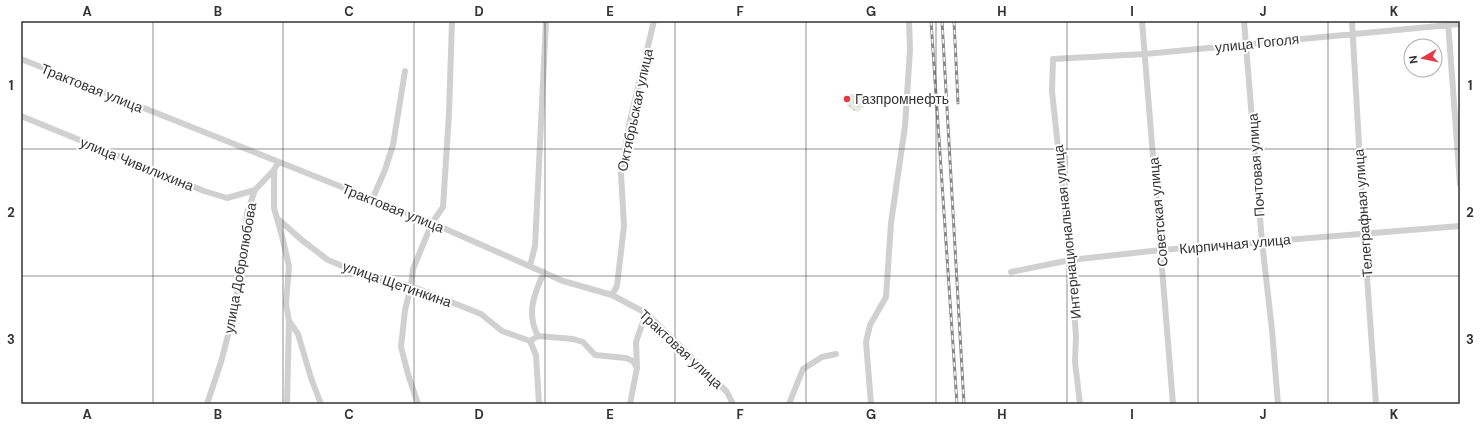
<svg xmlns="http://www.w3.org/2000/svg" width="1481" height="425" font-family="'DM Sans',sans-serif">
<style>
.grass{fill:url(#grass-dots)}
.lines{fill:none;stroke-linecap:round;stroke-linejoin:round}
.minor{stroke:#d0d0d0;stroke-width:6}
.rail-casing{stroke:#888;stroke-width:3}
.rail{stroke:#fff;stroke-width:1.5;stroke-dasharray:4.5;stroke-linecap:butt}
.grid{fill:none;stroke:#333;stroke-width:1;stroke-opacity:0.55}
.poi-dot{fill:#e63946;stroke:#fff;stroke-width:1.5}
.labels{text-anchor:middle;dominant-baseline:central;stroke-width:4;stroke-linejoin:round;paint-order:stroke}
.street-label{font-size:14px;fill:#333;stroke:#fff}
.poi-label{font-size:14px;fill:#333;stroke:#fff;text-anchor:start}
.neatline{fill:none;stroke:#333;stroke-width:1.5}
.grid-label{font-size:13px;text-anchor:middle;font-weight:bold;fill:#333}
</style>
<defs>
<pattern id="grass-dots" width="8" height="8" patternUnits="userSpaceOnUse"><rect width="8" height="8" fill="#e6ecdf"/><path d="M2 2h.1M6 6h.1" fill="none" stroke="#c6cbc0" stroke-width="1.8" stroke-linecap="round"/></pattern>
</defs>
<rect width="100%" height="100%" fill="#fff"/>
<path class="grass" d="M852 94C860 94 863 99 866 105L858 112C848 110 844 104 848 95Z"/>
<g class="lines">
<path class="minor" d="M1142 21 1173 404
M1244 21 1262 242 1272 330 1278 404
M1352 21 1364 234 1376 404
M1448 22 1460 184
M21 59 432 223 563 281 612 295 646 313 727 392 733 404
M21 116 204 191 227 198 255 190
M274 170V208L282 236 289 266 286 304 289 321 287 404
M372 200 385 170 393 145 405 71
M278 219 303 241 328 260 376 280 411 286 481 314 502 331 530 341 536 355 539 404
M530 266 535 246 546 21
M1011 272 1070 260 1161 250 1460 226
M612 295 617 286 624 226 621 174 629 125 654 21
M289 321 298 334 311 378 321 404
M538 336C526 314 534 294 544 272
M530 341 538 336 573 339 583 342 595 355 626 358 633 361 637 368
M207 404 221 362 235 308 243 253 247 213 255 190 274 170 278 163
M418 404 408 374 401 347 405 310 411 286 413 269 432 223 443 207 449 113 452 21
M630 404 637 368 636 342 646 313
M789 404 803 369 822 357 836 354
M871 404 866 342 870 325 886 297 891 223 905 126 910 50 909 21
M1080 404 1075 362 1076 336 1070 260 1052 91 1053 59 1145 54 1460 24"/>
<g class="rail-casing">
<path id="rail" d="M931 21 957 404
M942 21 964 404
M954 21 958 103"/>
</g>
<use href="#rail" class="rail"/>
</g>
<path class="grid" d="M153 21V404M283 21V404M414 21V404M545 21V404M675 21V404M806 21V404M936 21V404M1067 21V404M1198 21V404M1328 21V404M21 149H1460M21 276H1460"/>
<circle class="poi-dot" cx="847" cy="99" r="4"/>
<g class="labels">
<g class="street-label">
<text transform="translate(1257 43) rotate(-6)">улица Гоголя</text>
<text transform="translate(92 88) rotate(22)">Трактовая улица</text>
<text transform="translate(635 110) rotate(-78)">Октябрьская улица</text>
<text transform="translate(137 164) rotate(22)">улица Чивилихина</text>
<text transform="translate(1256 165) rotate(-94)">Почтовая улица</text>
<text transform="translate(393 208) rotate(22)">Трактовая улица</text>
<text transform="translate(1158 212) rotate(-95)">Советская улица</text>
<text transform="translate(1363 213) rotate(-94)">Телеграфная улица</text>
<text transform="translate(1067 232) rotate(-96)">Интернациональная улица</text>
<text transform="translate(1235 244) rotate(-5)">Кирпичная улица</text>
<text transform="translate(240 268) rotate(-80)">улица Добролюбова</text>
<text transform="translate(397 284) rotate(19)">улица Щетинкина</text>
<text transform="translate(681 349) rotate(43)">Трактовая улица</text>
</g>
<g class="poi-label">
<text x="855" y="99">Газпромнефть</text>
</g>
</g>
<rect width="1481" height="425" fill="none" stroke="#ffffff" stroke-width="44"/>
<g transform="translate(1423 58) rotate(261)"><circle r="19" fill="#ffffff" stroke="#adadad"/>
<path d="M0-3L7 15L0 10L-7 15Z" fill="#e63946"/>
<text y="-6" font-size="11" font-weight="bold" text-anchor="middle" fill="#333333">N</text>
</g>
<rect x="22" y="22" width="1437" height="381" class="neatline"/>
<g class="grid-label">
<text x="87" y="16">A</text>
<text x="218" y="16">B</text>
<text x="349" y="16">C</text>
<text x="479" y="16">D</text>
<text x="610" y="16">E</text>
<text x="740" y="16">F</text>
<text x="871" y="16">G</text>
<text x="1002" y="16">H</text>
<text x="1132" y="16">I</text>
<text x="1263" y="16">J</text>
<text x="1394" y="16">K</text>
<text x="11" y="90">1</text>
<text x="1470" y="90">1</text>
<text x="11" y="217">2</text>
<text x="1470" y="217">2</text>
<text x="11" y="344">3</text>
<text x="1470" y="344">3</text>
<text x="87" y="419">A</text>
<text x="218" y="419">B</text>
<text x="349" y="419">C</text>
<text x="479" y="419">D</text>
<text x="610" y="419">E</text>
<text x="740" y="419">F</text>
<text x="871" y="419">G</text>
<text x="1002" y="419">H</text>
<text x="1132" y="419">I</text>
<text x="1263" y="419">J</text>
<text x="1394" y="419">K</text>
</g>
</svg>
